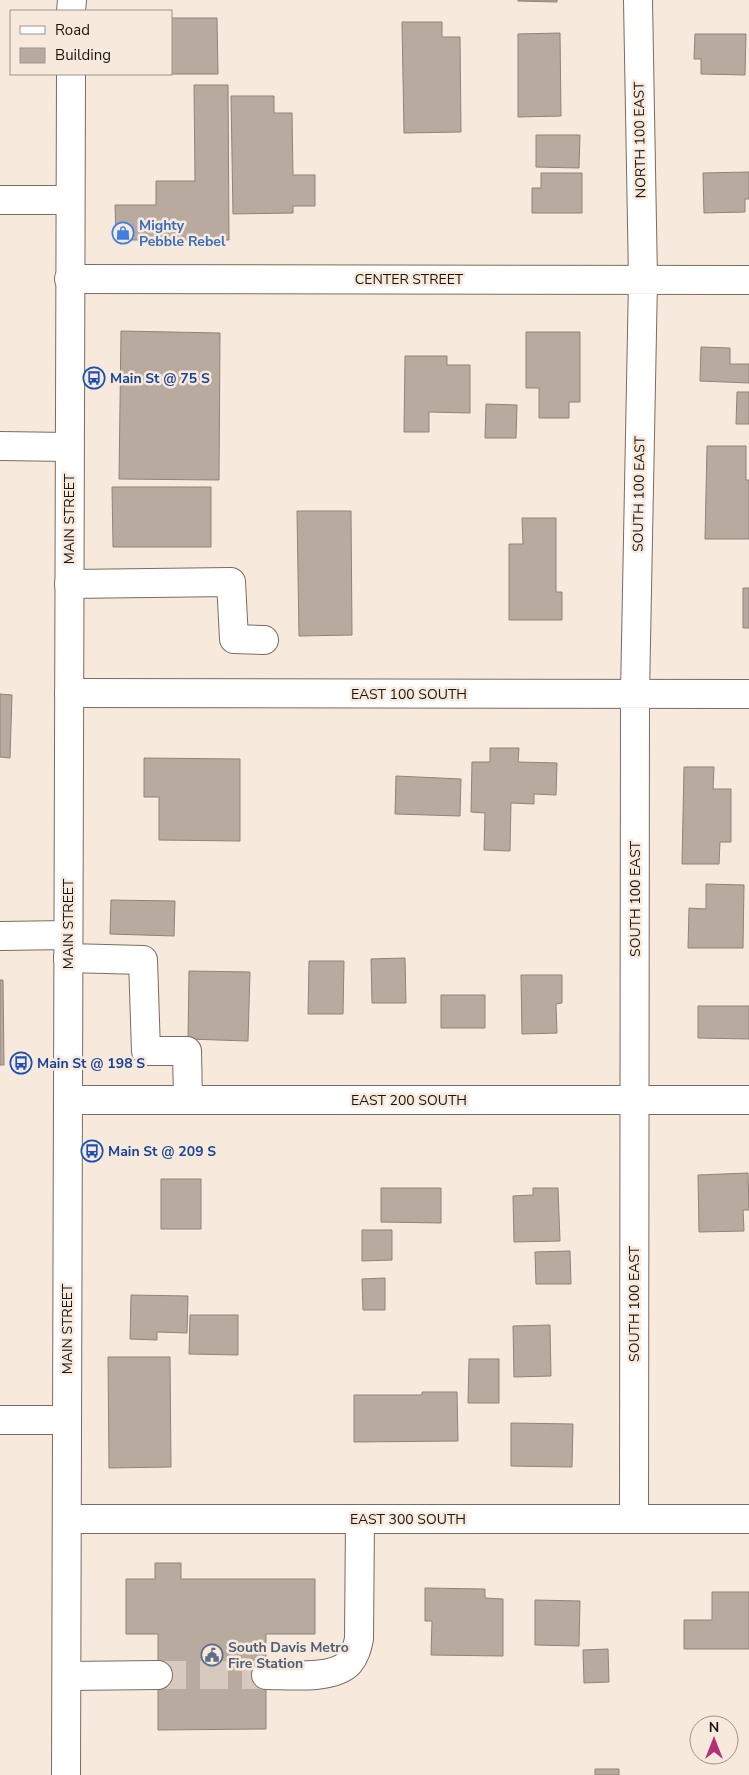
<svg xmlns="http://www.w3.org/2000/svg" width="749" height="1775" font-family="'Nunito Sans',sans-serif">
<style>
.building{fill:#b8aa9f;stroke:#908378}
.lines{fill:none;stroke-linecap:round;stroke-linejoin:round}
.minor-tunnel{stroke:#d7c9be;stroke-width:28;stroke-dasharray:28 14;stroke-linecap:butt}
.minor-casing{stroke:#796c62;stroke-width:30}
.major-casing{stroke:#796c62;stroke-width:30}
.minor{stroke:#fff;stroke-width:28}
.major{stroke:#fff;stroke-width:28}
.labels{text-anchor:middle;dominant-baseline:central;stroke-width:5;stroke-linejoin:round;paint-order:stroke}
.street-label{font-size:14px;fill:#1a1511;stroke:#f8e9dd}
.shop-label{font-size:14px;font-weight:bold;fill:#366cbe;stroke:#f8e9dd;text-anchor:start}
.transit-label{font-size:14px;font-weight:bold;fill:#164399;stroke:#f8e9dd;text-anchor:start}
.service-label{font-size:14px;font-weight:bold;fill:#4e5e75;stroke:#f8e9dd;text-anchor:start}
</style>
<rect width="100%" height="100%" fill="#f8e9dd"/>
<path class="building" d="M518 0H557V2L518 1Z
M171 18H217L218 74H125H171Z
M402 22H442V37H460L461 132 404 133Z
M560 33 561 116 518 117V34Z
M695 34H746L745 75 701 74V59H694Z
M194 85H228L229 240H116L115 205H156V181H195Z
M231 96H274V113H292L293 175H315V206H293V213L233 214Z
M536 135H580L579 168 536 167Z
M749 172V199H745V212L704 213 703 173Z
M541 173H582V213H532V188H541Z
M121 331 220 333 219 480 119 479Z
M526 332H580V402H569V418H539V388H526Z
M701 347 730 348V364H749V383L700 381Z
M405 356H447V365H470V413L429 412V432H404Z
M737 392H749V424H736Z
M486 404 517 405 516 438H485Z
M707 446H746V480H749V539H705Z
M112 487H211V547H113Z
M297 511H351L352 635 299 636Z
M522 518H556V592H562V620H509V544H523Z
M743 588H749V628H743Z
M0 694 12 695 10 758 0 757Z
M490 748H519L518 762 557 763 556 795 534 794V804L511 803 510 851 484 850 485 813 471 812 472 762H490Z
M144 758 240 759V841L159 840V797H144Z
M684 767H714L713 789H731V842H720L719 864H682Z
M396 776 461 779 460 816 395 814Z
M706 884 744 885 743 948H688L689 908 706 909Z
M111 900 175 901 174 936 110 934Z
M405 958 406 1003H372L371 959Z
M309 961H344L343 1014H308Z
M189 971 250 972 248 1041 188 1039Z
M521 975H562V1003L556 1004 557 1033 522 1034Z
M0 980H3L4 1065H0Z
M441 995H485V1028H441Z
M698 1006H749V1039L698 1038Z
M748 1173 749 1210H743L744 1231 699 1232 698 1175Z
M161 1179H201V1229H161Z
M381 1188H441V1223L381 1222Z
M533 1188H558L560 1241 514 1242 513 1196 533 1195Z
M362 1230H392V1260L362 1261Z
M570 1251 571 1284H536L535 1252Z
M385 1278V1310H363L362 1279Z
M131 1295 188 1296 187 1333 157 1332V1340L130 1339Z
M190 1315H238V1355L189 1354Z
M550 1325 551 1376 514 1377 513 1326Z
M108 1357H170L171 1467 109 1468Z
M469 1359H499V1403H468Z
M422 1392H457L458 1441 354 1442V1395H422Z
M511 1423 573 1424 572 1467 511 1466Z
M155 1563H181V1579H315V1634H266V1729L158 1730V1634H126V1579H155Z
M425 1588 485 1589V1598L503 1599V1656L431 1655 432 1621H425Z
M712 1592H749V1649H684V1620H712Z
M535 1600 580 1601 579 1646 535 1645Z
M608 1649 609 1682 584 1683 583 1650Z
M595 1769H619V1775H595Z"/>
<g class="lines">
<path class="minor-tunnel" d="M158 1675H266"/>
<g class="minor-casing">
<path id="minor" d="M0 200H70
M69 279 749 280
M0 446 69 447
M69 584 231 582 234 639 264 640
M69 693 749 694
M0 936 68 935
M68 958 143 960 146 1051H187L188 1100
M68 1100H749
M0 1420H67
M67 1519H749
M634 1519 635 694 643 280 638 0
M266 1675C287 1675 333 1680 349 1663 355 1656 357 1648 359 1639L360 1519
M67 1676 158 1675"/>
</g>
<g class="major-casing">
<path id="major" d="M71 11 72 0
M66 1775 71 74"/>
</g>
<use href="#minor" class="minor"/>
<use href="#major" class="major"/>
</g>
<defs>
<g id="shop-ring" transform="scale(1.125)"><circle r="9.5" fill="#f8e9dd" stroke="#3f7fe0" stroke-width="1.5"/><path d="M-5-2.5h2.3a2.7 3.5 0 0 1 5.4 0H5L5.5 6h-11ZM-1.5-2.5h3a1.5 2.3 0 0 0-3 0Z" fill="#3f7fe0"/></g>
<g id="bus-ring" transform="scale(1.125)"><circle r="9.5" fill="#f8e9dd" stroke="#1a4fb4" stroke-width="1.5"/><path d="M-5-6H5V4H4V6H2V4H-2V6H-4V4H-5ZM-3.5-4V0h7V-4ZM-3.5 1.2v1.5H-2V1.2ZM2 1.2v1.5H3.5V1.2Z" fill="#1a4fb4"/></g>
<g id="civic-ring" transform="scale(1.125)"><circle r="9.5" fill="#f8e9dd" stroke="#5c6f8a" stroke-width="1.5"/><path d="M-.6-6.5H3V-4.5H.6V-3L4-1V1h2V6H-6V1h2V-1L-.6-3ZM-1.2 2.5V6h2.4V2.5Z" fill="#5c6f8a"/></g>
</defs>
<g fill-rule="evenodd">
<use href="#shop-ring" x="123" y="233"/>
<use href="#bus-ring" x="94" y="378"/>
<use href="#bus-ring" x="21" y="1063"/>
<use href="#bus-ring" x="92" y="1151"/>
<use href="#civic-ring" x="212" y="1655"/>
</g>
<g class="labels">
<g class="street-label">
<text transform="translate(640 140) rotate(-91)">NORTH 100 EAST</text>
<text x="409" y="279">CENTER STREET</text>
<text transform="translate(639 494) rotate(-89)">SOUTH 100 EAST</text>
<text transform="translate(69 519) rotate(-90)">MAIN STREET</text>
<text x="409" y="694">EAST 100 SOUTH</text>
<text transform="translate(635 899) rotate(-90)">SOUTH 100 EAST</text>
<text transform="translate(68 924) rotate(-90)">MAIN STREET</text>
<text x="409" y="1100">EAST 200 SOUTH</text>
<text transform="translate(634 1304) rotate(-90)">SOUTH 100 EAST</text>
<text transform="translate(67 1329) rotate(-90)">MAIN STREET</text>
<text x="408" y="1519">EAST 300 SOUTH</text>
</g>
<g class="shop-label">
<text x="139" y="225">Mighty<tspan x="139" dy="16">Pebble Rebel</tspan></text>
</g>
<g class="transit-label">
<text x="110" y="378">Main St @ 75 S</text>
<text x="37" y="1063">Main St @ 198 S</text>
<text x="108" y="1151">Main St @ 209 S</text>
</g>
<g class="service-label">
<text x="228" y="1647">South Davis Metro<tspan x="228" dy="16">Fire Station</tspan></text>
</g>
</g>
<rect x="10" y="10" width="162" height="65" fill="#f8e9dd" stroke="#9f948b"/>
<rect x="20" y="26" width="25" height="8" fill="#ffffff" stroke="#9f948b"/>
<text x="55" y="35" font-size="15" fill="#1a1511">Road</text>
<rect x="20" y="48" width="25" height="15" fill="#b8aa9f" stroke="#9f948b"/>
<text x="55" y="60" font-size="15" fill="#1a1511">Building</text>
<g transform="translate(714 1740)"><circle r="24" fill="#f8e9dd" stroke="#9f948b"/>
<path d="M0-4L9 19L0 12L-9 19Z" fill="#b43077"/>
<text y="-8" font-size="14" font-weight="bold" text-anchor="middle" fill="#1a1511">N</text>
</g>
</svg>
